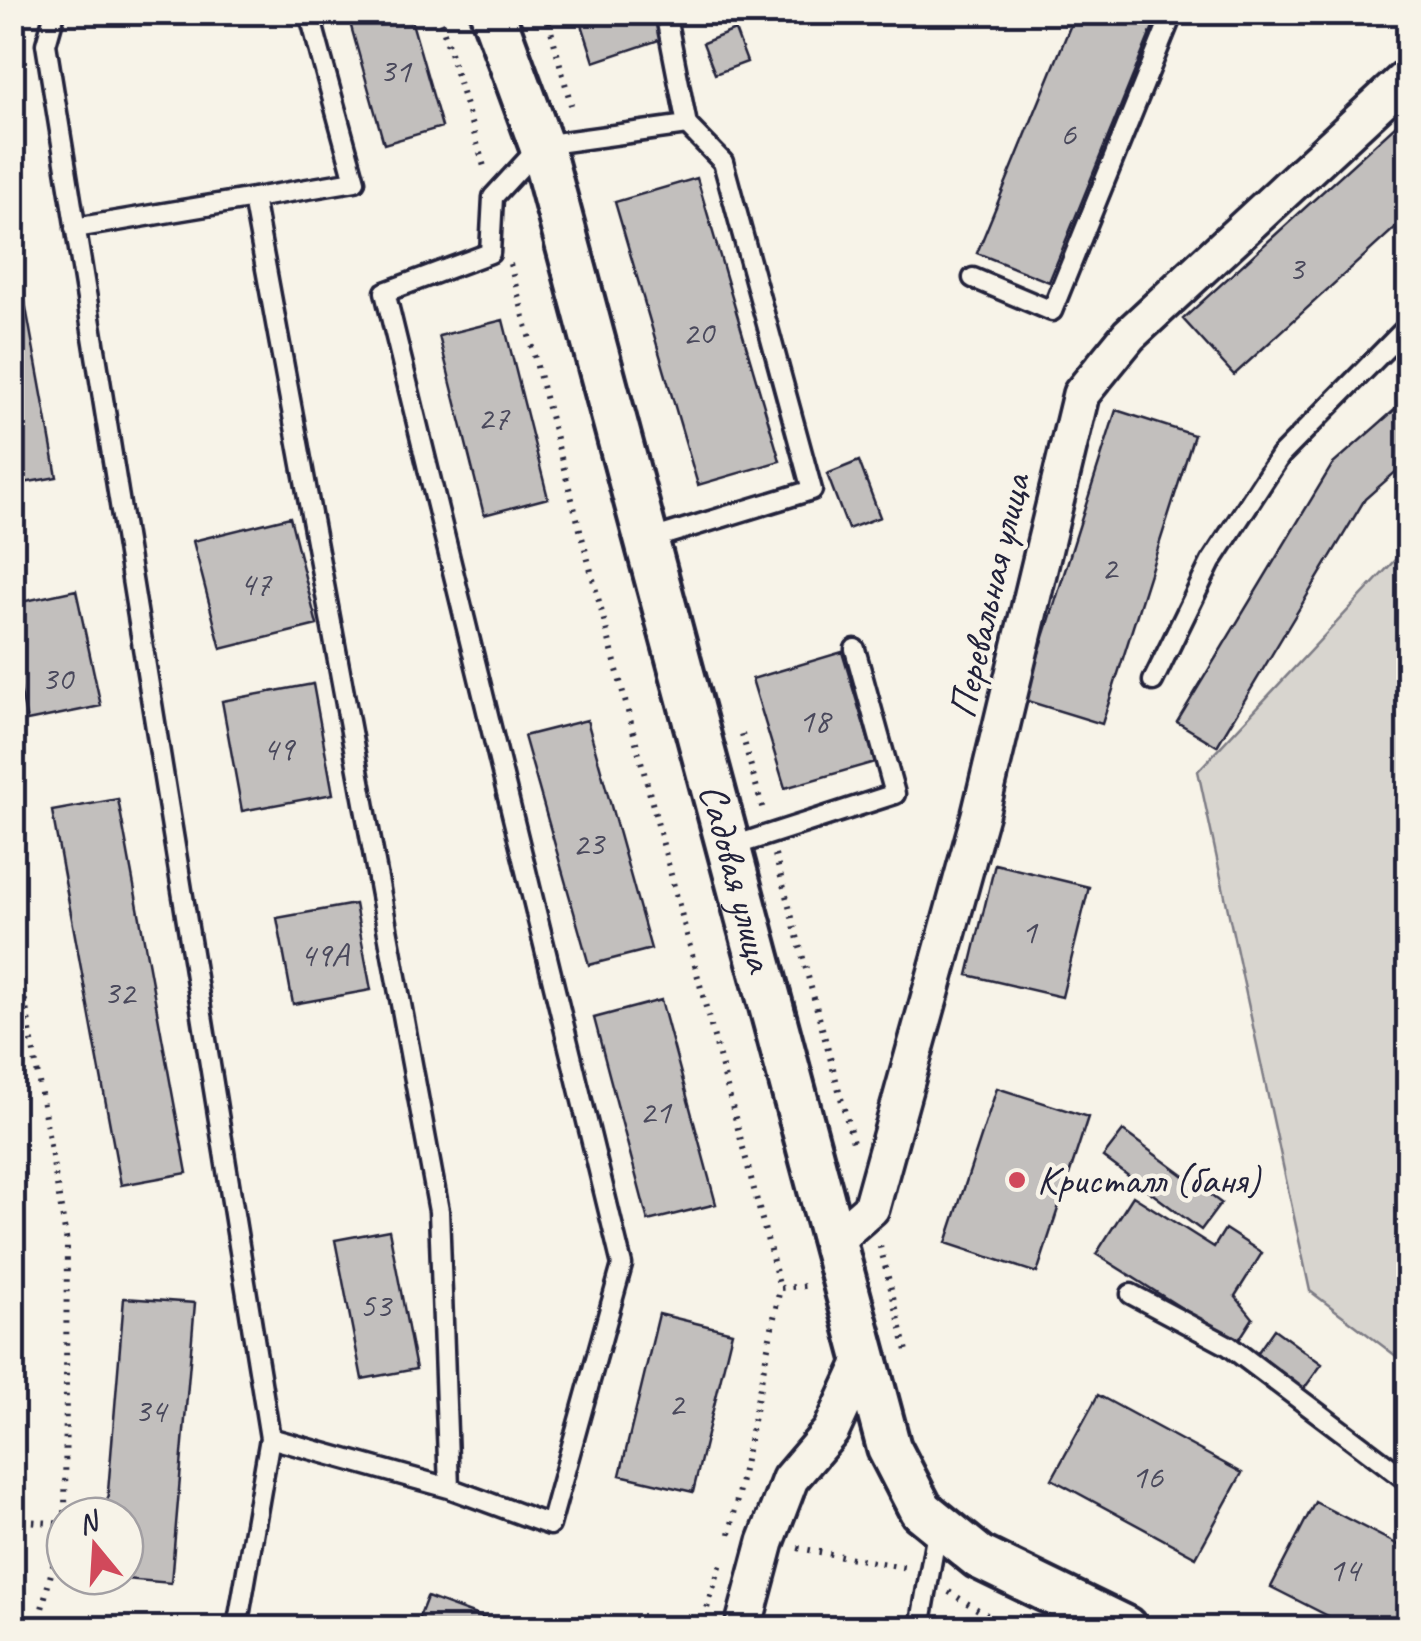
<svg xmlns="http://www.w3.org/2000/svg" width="1421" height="1641" font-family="Caveat,sans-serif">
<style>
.green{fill:#d8d5cf;stroke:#7d7c85;stroke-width:2.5}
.building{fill:#c2bfbd;stroke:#22223b;stroke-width:2.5}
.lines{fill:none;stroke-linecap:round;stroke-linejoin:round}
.service-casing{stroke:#22223b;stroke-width:25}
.minor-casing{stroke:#22223b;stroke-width:42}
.tertiary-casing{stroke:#22223b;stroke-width:50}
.path{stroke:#22223b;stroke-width:6;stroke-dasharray:2.5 8;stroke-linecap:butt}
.service{stroke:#f7f3e8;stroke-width:18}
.minor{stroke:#f7f3e8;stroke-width:35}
.tertiary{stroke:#f7f3e8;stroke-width:42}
.poi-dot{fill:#d1495b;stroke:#f7f3e8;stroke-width:4}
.labels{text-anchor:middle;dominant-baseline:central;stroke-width:9;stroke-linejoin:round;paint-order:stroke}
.number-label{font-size:35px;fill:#4a495c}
.street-label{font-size:40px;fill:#22223b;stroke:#f7f3e8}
.poi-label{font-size:40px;fill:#22223b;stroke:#f7f3e8;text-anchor:start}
</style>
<rect width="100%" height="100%" fill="#f7f3e8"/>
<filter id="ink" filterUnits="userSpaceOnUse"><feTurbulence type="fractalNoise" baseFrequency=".01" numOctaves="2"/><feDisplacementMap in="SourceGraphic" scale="20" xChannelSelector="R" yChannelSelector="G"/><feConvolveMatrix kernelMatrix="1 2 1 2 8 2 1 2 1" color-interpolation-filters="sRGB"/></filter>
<g filter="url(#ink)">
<path class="green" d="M1408 546V1365L1310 1291 1198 771Z"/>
<path class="building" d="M347 12H409L442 127 384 144Z
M578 12H657L665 38 594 62Z
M1076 12H1159L1049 282 977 253Z
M735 30 747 62 715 74 703 43Z
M1408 114V216L1234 375 1183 319Z
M697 178 780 461 698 485 615 202Z
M12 231 57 477 12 485Z
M503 320 548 498 484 515 439 336Z
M1408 398V461L1365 499 1217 746 1177 722 1332 465Z
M1116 410 1194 435 1102 724 1024 700Z
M859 461 880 517 848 529 827 474Z
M290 517 317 625 221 649 193 541Z
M76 590 101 706 27 721 12 650V604Z
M842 652 875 762 785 788 752 679Z
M313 684 333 794 242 811 222 701Z
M587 720 651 949 589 965 524 736Z
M118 799 187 1173 121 1185 52 811Z
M995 864 1089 887 1062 997 968 975Z
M355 904 371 990 293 1004 277 918Z
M661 1000 716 1204 648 1221 594 1018Z
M997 1088 1088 1117 1037 1273 946 1243Z
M1123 1131 1221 1203 1201 1230 1103 1157Z
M1133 1196 1214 1247 1225 1229 1262 1253 1235 1296 1253 1318 1237 1343 1096 1254Z
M389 1230 416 1369 362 1379 335 1240Z
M124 1298 195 1303 171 1583 101 1577 125 1576V1516H106Z
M659 1314 732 1332 693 1492 620 1475Z
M1274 1329 1322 1364 1303 1390 1256 1355Z
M1098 1395 1242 1473 1196 1557 1052 1479Z
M1315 1502 1408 1550V1628H1352L1271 1587Z
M427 1597 511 1628H415Z"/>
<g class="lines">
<g class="service-casing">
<path id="service" d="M55 12 46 44 270 1438 237 1628
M665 12 687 125
M253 198 439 1211 449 1488 270 1438
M75 228 355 181 309 12
M973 278 1052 311 1173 12
M1153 681 1211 562 1280 456 1408 326
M727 848 895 794 855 649
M1131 1294 1229 1346 1408 1481
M449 1488 550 1525 622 1265 385 292 490 253 493 197 541 145 687 125 723 162 812 490 648 540
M920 1628 938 1525"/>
</g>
<g class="minor-casing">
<path id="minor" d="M832 1242 871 1208 980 815 1081 394 1129 335 1408 76
M743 1628 766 1542 790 1479 831 1431 864 1359"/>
</g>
<g class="tertiary-casing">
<g id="tertiary">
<path id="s1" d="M492 12 541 145 889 1448 921 1510 979 1557 1125 1628"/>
</g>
</g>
<path class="path" d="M438 12 485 170
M546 12 571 105
M510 264 780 1288
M742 734 764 814
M775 855 853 1142
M12 927 67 1243 65 1516
M880 1246 908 1355
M12 1520 65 1524
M730 1534 780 1288 806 1286
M798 1548 908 1568
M949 1592 1008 1628
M37 1628 65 1519
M701 1628 721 1563"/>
<use href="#service" class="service"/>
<use href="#minor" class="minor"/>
<use href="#tertiary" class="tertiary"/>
</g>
</g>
<circle class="poi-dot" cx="1017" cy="1180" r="10"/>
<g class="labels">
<g class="number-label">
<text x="395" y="70">31</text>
<text x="1068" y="133">6</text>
<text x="1296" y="268">3</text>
<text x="698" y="332">20</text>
<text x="493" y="417">27</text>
<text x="1109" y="567">2</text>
<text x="255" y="583">47</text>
<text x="57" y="678">30</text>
<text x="814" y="720">18</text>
<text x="278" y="748">49</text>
<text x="588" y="843">23</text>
<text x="1029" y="931">1</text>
<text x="324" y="954">49А</text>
<text x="119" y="992">32</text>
<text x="655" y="1111">21</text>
<text x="375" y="1305">53</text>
<text x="676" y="1403">2</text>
<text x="150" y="1410">34</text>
<text x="1147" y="1476">16</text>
<text x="1344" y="1569">14</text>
</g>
<g class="street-label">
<text transform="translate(989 596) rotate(-77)">Перевальная улица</text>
<text stroke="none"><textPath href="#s1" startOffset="900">Садовая улица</textPath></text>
</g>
<g class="poi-label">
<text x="1037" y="1180">Кристалл (баня)</text>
</g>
</g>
<rect width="1421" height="1641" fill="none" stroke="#f7f3e8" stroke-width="50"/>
<rect x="25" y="25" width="1371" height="1591" fill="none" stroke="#22223b" stroke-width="4" filter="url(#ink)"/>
<g transform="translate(95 1546) rotate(342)"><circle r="48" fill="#f7f3e8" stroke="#a29fa3" stroke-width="2.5"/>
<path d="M0-8L18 38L0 25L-18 38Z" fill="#d1495b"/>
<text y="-15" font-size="28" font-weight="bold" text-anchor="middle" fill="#22223b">N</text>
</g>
</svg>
